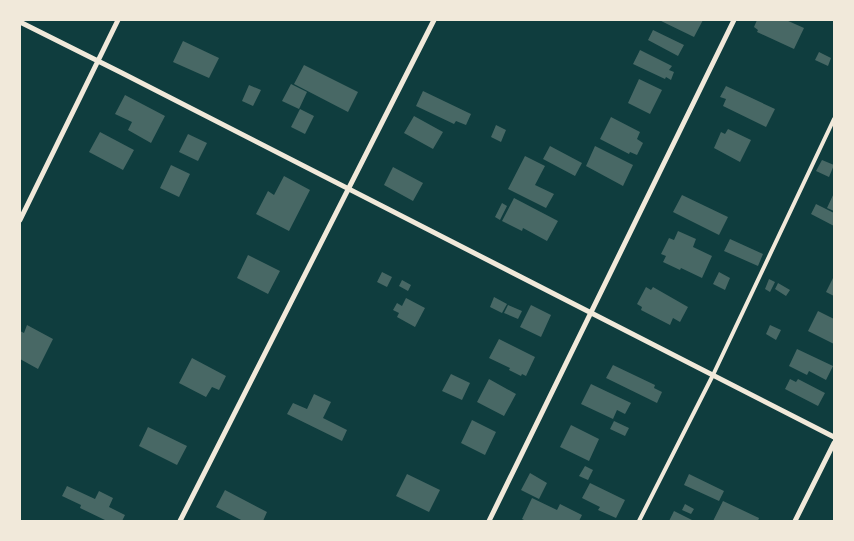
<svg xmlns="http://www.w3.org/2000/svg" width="854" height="541" font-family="'Varela Round',sans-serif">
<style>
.building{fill:#486865}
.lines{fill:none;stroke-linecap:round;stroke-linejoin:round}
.service{stroke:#f1e9da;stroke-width:4}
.minor{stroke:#f1e9da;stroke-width:5}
</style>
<rect width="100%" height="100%" fill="#0f3d3e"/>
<path class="building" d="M659 20H703L694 37Z
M757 20H786L804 28 794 49 757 32 758 30 754 27Z
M653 30 684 45 678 56 648 40Z
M183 41 219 58 209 78 173 62Z
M640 50 672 66 669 70 674 72 671 80 666 77 665 79 633 64Z
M819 52 831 58 828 66 815 60Z
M304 65 358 92 348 112 294 84Z
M639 79 662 90 650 114 628 103Z
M291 84 307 92 299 109 282 101Z
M249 85 261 90 253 106 242 101Z
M726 86 775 109 766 127 723 106 726 99 720 97Z
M423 91 471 114 466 125 456 121 454 124 416 106Z
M125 95 165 116 151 143 128 130 132 122 115 114Z
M300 109 314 116 305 134 291 127Z
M414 116 443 132 433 149 404 133Z
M611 117 640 132 637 139 643 143 637 155 630 152 629 154 600 139Z
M496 125 506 130 501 142 491 137Z
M728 129 751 140 740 162 714 148 721 132 725 134Z
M100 132 134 150 123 170 89 152Z
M188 134 207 143 198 161 179 152Z
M550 146 582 163 575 176 543 159Z
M595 146 633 165 623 186 586 166Z
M525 156 545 166 535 185 554 194 546 208 508 189Z
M822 160 834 165 829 177 816 171Z
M171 165 190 174 179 197 160 188Z
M393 167 423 183 413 201 384 185Z
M284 176 310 190 289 231 256 214 268 191 274 195Z
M834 193V211L827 208Z
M682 195 728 217 719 235 673 212Z
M514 198 558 221 547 241 523 228 522 231 502 221Z
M502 203 507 206 500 220 495 217Z
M816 204 834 213V226L811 214Z
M678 231 696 239 693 247 712 256 702 278 681 268 680 270 663 262 666 256 661 254 669 238 674 240Z
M730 239 763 254 758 266 724 251Z
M248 255 280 271 268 294 237 278Z
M382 272 392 277 387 287 377 282Z
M719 272 730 278 725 290 713 284Z
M834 276V296L826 292Z
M769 279 775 282 770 292 765 289Z
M402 280 411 285 408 291 399 286Z
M778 283 790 290 786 296 775 289Z
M646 287 651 290 653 287 688 307 680 322 673 318 670 325 641 310 642 307 637 304Z
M494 297 507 304 502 313 490 307Z
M406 298 425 308 415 327 397 317 399 313 393 310 397 303 402 306Z
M508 305 522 311 518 319 504 313Z
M531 305 551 315 541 337 520 327Z
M818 311 834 319V344L808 331Z
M27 325 53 339 38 369 20 359V331L24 333Z
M770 325 781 330 776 340 766 334Z
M499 339 535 357 526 376 522 374 521 376 509 370 510 368 489 358Z
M797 349 833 366 826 380 809 371 807 375 789 366Z
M192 358 226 376 219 390 212 387 206 397 179 383Z
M613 365 655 385 654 388 662 392 657 403 606 378Z
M451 374 470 383 462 400 442 391Z
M489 379 516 394 504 416 477 402Z
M790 379 796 382 798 379 825 393 818 406 785 389Z
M591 384 631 403 625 414 617 410 613 419 581 404Z
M314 394 331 402 323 418 347 430 342 441 287 414 293 403 307 409Z
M472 420 496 432 485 455 461 443Z
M614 421 629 428 625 436 610 429Z
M571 425 599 439 589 461 560 447Z
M148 427 187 446 177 465 139 446Z
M585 466 593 470 588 480 579 476Z
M530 473 547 483 539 499 521 490Z
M407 474 440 490 429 512 396 496Z
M689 474 724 491 719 501 684 485Z
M590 483 625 500 616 518 598 510 600 507 582 498Z
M67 486 95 499 99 491 113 498 109 507 125 515 122 521H107L80 508 81 505 62 496Z
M225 490 267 512 263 521H243L216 507Z
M532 498 557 510 560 504 582 515 579 521H526L522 519Z
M723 501 759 518 758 521H713Z
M685 504 694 509 691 514 682 510Z
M674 511 694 521H669Z"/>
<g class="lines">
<path class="service" d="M639 521 713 375 834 119"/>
<path class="minor" d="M20 22 122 73 834 437
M20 220 118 20
M180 521 434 20
M489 521 734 20
M795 521 834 443"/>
</g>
<rect width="854" height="541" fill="none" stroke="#f1e9da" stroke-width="42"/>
</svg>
